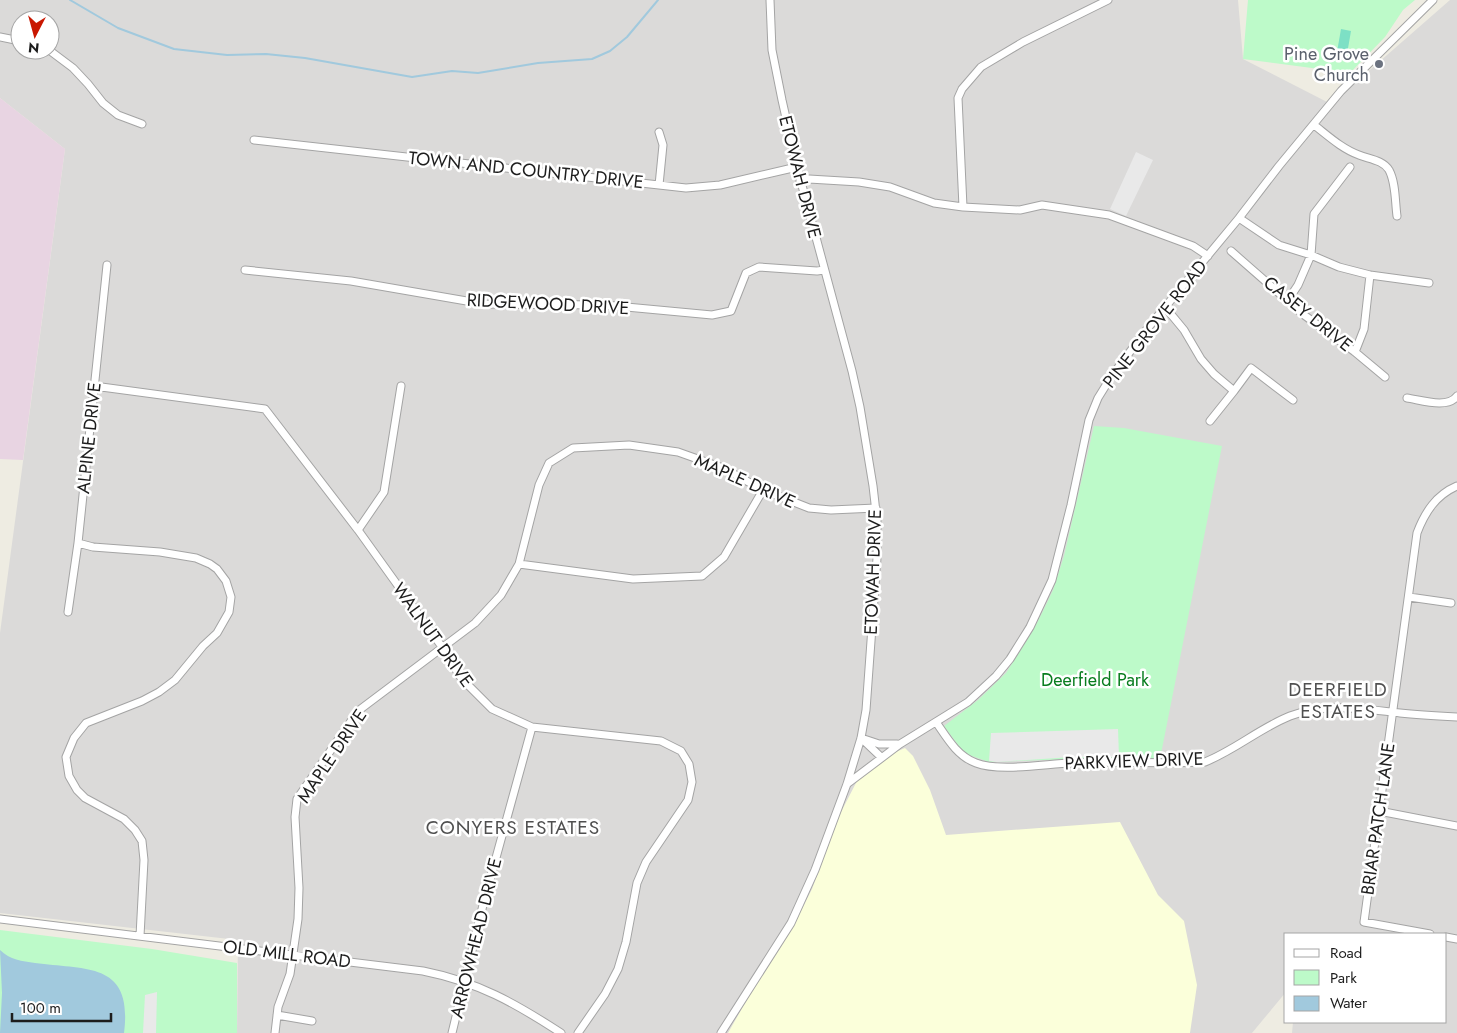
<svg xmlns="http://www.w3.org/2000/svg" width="1457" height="1033" font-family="Jost,sans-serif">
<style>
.residential{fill:#dbdad9;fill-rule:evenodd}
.industrial{fill:#e8d4e2}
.education{fill:#fbffda}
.park{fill:#bdfac9}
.pitch{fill:#7de0c5}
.parking{fill:#e9e9e9}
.water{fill:#a1c9dd}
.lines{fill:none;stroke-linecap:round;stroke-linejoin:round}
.stream{stroke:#a1c9dd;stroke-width:2}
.minor-casing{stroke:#a4a4a4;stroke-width:9}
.minor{stroke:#fff;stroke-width:7}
.worship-dot{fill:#6b7280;stroke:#fff;stroke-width:2}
.labels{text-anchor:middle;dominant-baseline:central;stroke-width:5;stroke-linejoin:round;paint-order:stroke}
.worship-label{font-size:18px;fill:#5b616d;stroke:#fff;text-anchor:end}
.street-label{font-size:18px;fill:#1d1d1d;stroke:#fff}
.park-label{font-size:18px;fill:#097d1f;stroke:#fff}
.neighbourhood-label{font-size:19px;letter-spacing:1px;fill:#505050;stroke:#fff}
</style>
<rect width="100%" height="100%" fill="#eeece2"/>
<path class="residential" d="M0 0H1238L1243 59 1331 104 1450 0H1457V1033H1292L1293 1022H1446V934H1286V992L1252 1033H237L238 940 0 913V633L65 149 0 98ZM20 20H50V50H20Z"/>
<path class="industrial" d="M0 98 65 149 23 460 0 459Z"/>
<path class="education" d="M905 748 913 756 930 790 946 835 1120 822 1158 895 1184 921 1197 985 1190 1033H728L753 989 795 923 812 889 840 814 857 781 891 754Z"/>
<path class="park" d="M1248 0H1415L1403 10 1385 37 1350 73 1243 59Z
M1094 426 1124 428 1222 446 1160 759H1071L989 762 969 755 961 749 944 726 978 700 1006 673 1032 632 1043 611 1053 590 1064 556Z
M0 930 152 949 237 963V1033H0Z"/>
<path class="pitch" d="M1341 29 1351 31 1347 54 1337 52Z"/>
<path class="parking" d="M1136 152 1153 160 1126 216 1110 209Z
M1118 729 1119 757H1072L997 762 989 761 991 733Z
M157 992 156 1033H143L145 995Z"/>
<path class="water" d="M0 950C10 960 22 961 35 963 88 970 133 962 124 1033H0L2 993Z"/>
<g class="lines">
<path class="stream" d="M70 0 118 28 174 49 227 55 266 54 305 58 412 77 452 71 478 73 538 63 592 59 610 51 627 37 658 0"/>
<g class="minor-casing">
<path id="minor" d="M0 37 20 41
M49 50 73 68 88 84 103 103 118 115 142 124
M1314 125C1327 135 1342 149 1359 155 1369 159 1383 160 1389 170 1396 183 1395 202 1397 216
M659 132 663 145 659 185
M254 140 686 188 720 185 797 167
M800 181 809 179 859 182 890 187 934 203 963 207 1020 210 1042 205 1109 215 1193 246 1208 256
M963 207 958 98 962 89 981 67 1023 42 1108 0
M1239 218 1279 245 1311 255 1339 267 1370 275 1429 283
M1231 251 1304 315 1355 352 1385 377
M245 270 351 281 484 304 605 305 712 315 731 311 746 273 759 267 817 271 824 270
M1288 300 1298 285 1311 255 1314 214 1350 167
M1165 307 1184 330 1201 359 1214 374 1234 391 1210 421
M1355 352 1364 329 1370 275
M94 386 265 409 358 530 442 647 461 678 492 709 532 727 661 741 681 751 689 764 692 782 688 800 646 862 637 883 626 942 618 969 605 994 578 1033
M1234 391 1251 368 1293 400
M1407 398C1421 400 1448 409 1457 396
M358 530 384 492 401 386
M78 543 93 547 160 552 196 558 210 564 217 569 226 581 231 597 229 612 217 633 203 646 175 680 159 692 142 701 86 723 74 738 66 757 69 776 77 790 85 798 124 819 135 830 142 841 144 860 140 936
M519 564 633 579 702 576 724 557 763 490
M1409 597 1451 603
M68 612 78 543 107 265
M936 722C947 738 957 756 976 763 999 772 1045 764 1071 763 1116 761 1161 764 1205 762 1235 750 1260 728 1290 716 1326 702 1363 709 1400 713 1419 715 1438 716 1457 717
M861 738 879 744H897
M861 738 881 757
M847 784 900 744 968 702 996 676 1010 659 1030 627 1052 580 1071 505 1089 420 1098 398 1111 377 1147 329 1239 218 1279 166 1341 91 1433 0
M1379 811 1457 826
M0 919 423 971C478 982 515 1003 561 1033
M1430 934 1364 922 1417 533C1425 512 1436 495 1457 486
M1446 937 1457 939
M277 1015 312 1021
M275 1033 278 1007 290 974 298 919 299 888 295 817 297 799 358 711 475 623 501 595 519 564 539 485 549 463 573 448 629 445 678 452 723 468 763 490 809 508 831 510 876 508
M452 1033 483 905 532 727
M721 1033 791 923 815 870 847 784 861 738 866 710 877 558V521L873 486 860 407 852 371 797 167 782 100 772 50 770 0"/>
</g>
<use href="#minor" class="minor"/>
</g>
<circle class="worship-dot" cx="1379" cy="64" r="5"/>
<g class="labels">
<g class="worship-label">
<text x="1369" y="54">Pine Grove<tspan x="1369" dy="21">Church</tspan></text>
</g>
<g class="street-label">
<text transform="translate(526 170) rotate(6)">TOWN AND COUNTRY DRIVE</text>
<text transform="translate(800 177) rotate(76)">ETOWAH DRIVE</text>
<text transform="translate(548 304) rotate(3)">RIDGEWOOD DRIVE</text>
<text transform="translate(1308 314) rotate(39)">CASEY DRIVE</text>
<text transform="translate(1155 324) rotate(-52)">PINE GROVE ROAD</text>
<text transform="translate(89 438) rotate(-84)">ALPINE DRIVE</text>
<text transform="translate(745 481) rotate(24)">MAPLE DRIVE</text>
<text transform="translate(873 572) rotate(-88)">ETOWAH DRIVE</text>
<text transform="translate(433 635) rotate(54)">WALNUT DRIVE</text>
<text transform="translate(332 756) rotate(-56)">MAPLE DRIVE</text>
<text transform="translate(1134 761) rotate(-2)">PARKVIEW DRIVE</text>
<text transform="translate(1378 819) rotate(-82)">BRIAR PATCH LANE</text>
<text transform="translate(476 938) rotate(-76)">ARROWHEAD DRIVE</text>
<text transform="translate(287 954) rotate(7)">OLD MILL ROAD</text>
</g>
<g class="park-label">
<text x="1095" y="680">Deerfield Park</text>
</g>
<g class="neighbourhood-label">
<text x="1338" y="689">DEERFIELD<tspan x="1338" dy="22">ESTATES</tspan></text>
<text x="513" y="827">CONYERS ESTATES</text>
</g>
</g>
<rect x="1284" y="933" width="162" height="90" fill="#ffffff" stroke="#a5a5a5"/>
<rect x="1294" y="949" width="25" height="8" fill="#ffffff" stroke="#a5a5a5"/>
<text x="1330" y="958" font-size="15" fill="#1d1d1d">Road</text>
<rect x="1294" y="970" width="25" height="15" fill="#bdfac9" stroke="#a5a5a5"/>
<text x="1330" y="983" font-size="15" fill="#1d1d1d">Park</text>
<rect x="1294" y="996" width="25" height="15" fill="#a1c9dd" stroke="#a5a5a5"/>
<text x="1330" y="1008" font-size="15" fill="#1d1d1d">Water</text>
<g transform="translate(35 35) rotate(186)"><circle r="24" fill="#ffffff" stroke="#a5a5a5"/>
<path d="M0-4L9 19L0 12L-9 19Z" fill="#c91700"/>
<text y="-8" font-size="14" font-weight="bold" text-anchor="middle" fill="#1d1d1d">N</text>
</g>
<path d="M12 1013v8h99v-8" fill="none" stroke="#1d1d1d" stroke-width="2.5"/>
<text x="20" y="1013" font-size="15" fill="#1d1d1d" stroke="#ffffff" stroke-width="4" paint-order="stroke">100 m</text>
</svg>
